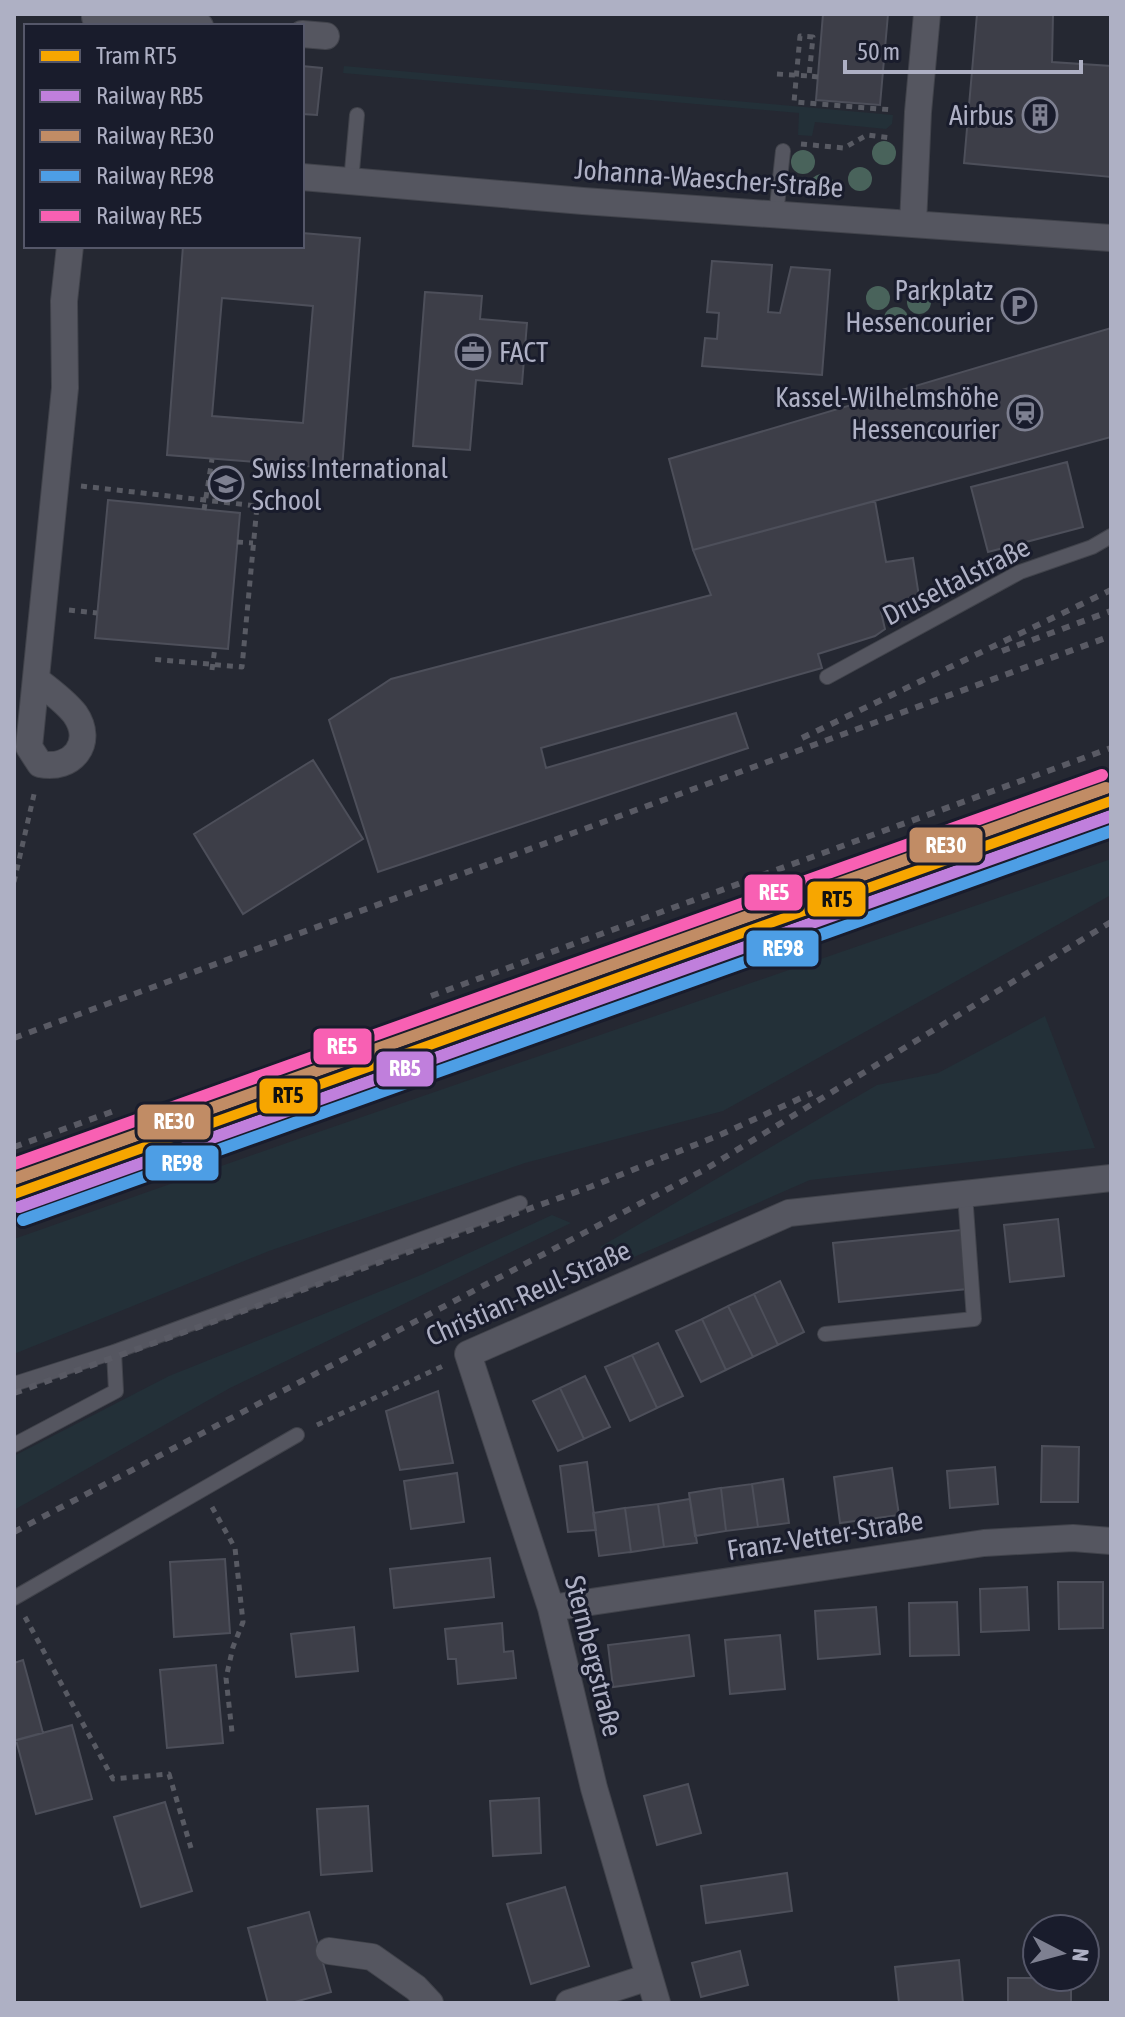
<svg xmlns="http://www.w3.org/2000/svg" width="1125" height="2017" font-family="'Asap Condensed',sans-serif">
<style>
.green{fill:#233038}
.building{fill:#3d3e48;stroke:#4d4f5a;stroke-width:2;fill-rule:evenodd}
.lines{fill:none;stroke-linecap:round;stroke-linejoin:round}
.lane-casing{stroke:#41434b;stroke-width:16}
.street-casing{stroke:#41434b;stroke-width:28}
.path{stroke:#585a63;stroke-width:5;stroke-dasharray:6 6;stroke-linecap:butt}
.lane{stroke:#555660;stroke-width:14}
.street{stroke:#555660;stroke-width:26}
.rail{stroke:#595a64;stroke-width:6;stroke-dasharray:8 8;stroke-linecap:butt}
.rail-1-casing{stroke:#191c2c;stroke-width:18}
.rail-2-casing{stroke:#191c2c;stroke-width:18}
.rail-3-casing{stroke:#191c2c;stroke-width:18}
.rail-4-casing{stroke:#191c2c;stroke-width:18}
.rail-1{stroke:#c07fdc;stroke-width:12}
.rail-2{stroke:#c18c65;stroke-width:12}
.rail-3{stroke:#4d9ee5;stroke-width:12}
.rail-4{stroke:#f860b3;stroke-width:12}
.tram-1-casing{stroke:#191c2c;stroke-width:16}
.tram-1{stroke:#f7a600;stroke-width:10}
.tree{fill:#49635b}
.labels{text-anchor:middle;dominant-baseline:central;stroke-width:6;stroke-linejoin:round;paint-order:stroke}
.poi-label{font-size:28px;fill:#aeb0c4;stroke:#191c2c;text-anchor:end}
.street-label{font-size:28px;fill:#aeb0c4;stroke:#191c2c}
.line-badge{stroke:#191c2c;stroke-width:3}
.badge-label{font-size:22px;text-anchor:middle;font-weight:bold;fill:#fff}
.pale-badge-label{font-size:22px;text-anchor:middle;font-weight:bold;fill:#111}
</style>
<rect width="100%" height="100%" fill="#252832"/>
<path class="green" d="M344 66 893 115 892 124 886 129 815 122 812 136 798 135 799 113 343 73Z
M1111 859V895L723 1111 525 1163 269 1251 14 1354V1239L301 1138Z
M1045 1016 1095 1148 810 1180 618 1264 600 1247 877 1085 938 1073Z
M552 1215 571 1223 230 1388 14 1510V1456L169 1376 421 1275Z"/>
<path class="building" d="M823 14H888L880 105 816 100Z
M977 14H1053L1052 62 1111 66V177L964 163Z
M302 66 322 68 317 115 302 114Z
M302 233 360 238 342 469 167 455 183 246H302ZM222 298 313 306 303 423 212 416Z
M712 261 772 265 768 312 780 313 791 267 830 270 822 375 702 366 705 338 717 339 719 313 707 312Z
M425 292 482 296 480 319 527 323 522 384 476 380 470 450 413 446Z
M1111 328V437L693 550 669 459Z
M1067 462 1083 527 988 552 971 487Z
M108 500 240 513 228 649 95 638Z
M875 501 886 562 913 558 920 603 881 612 885 629 875 636 818 654 822 668 541 748 546 768 736 713 748 748 378 872 329 720 391 679 711 595 693 550Z
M313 760 363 839 243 914 194 834Z
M1058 1219 1064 1276 1010 1282 1004 1225Z
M961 1230 967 1289 839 1302 833 1243Z
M780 1281 804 1332 778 1345 754 1294Z
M754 1294 778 1345 753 1357 728 1306Z
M728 1306 753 1357 726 1370 702 1319Z
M702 1319 726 1370 701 1382 676 1331Z
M658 1343 683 1396 657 1408 632 1355Z
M632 1355 657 1408 630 1421 605 1367Z
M585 1376 610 1427 584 1439 560 1388Z
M560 1388 584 1439 558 1451 533 1401Z
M438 1391 453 1463 400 1470 386 1411Z
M1042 1446 1079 1447 1078 1502H1041Z
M587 1462 596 1530 568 1532 560 1466Z
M995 1467 998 1504 950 1508 947 1471Z
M892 1468 899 1515 840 1523 834 1477Z
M457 1473 464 1522 411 1529 404 1481Z
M783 1479 789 1523 758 1527 752 1484Z
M752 1484 758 1527 726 1531 721 1488Z
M721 1488 726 1531 695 1536 689 1493Z
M690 1499 697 1543 664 1547 658 1504Z
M658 1504 664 1547 631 1552 625 1508Z
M625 1508 631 1552 599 1556 593 1513Z
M490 1558 494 1597 394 1608 390 1569Z
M225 1559 230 1633 174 1637 170 1562Z
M1058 1582H1103V1628L1059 1629Z
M1027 1587 1029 1630 981 1632 980 1589Z
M957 1602 959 1655 910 1656 909 1603Z
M876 1607 880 1654 818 1659 815 1611Z
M502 1623 504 1652 513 1651 516 1678 458 1684 456 1659H448L445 1629Z
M354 1627 358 1671 296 1677 291 1634Z
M689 1635 694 1676 613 1687 608 1645Z
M780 1635 785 1689 730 1694 725 1640Z
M23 1660 43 1733 14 1741V1663Z
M216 1665 223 1743 167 1748 160 1670Z
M72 1725 92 1799 36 1814 16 1740Z
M688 1784 701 1833 657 1845 644 1796Z
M539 1798 541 1853 493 1856 490 1801Z
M165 1802 192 1891 141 1907 114 1817Z
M368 1806 372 1871 321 1875 317 1809Z
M787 1873 792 1911 706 1923 701 1886Z
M565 1887 589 1966 531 1984 507 1904Z
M309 1912 331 1992 291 2003H268L248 1928Z
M740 1951 748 1985 701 1997 692 1963Z
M959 1960 963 2003H899L895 1967Z
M1008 1978H1071V2003H1008Z"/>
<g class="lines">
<g class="lane-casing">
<path id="lane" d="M351 182 357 115
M776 215 783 151
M827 677 1020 572 1092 547 1111 536
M825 1334 974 1319 965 1194
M14 1384 114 1352
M14 1445 116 1391 114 1352 520 1203
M14 1598 297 1435"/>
</g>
<g class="street-casing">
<path id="street" d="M95 17 200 26
M302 34 326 36
M302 177 583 201 1111 238
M913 224 918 112 927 14
M37 680C49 690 65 701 75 714 95 743 72 771 40 764L29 747 65 388 64 301 70 246
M551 1608 984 1543 1073 1538 1111 1541
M329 1951 372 1957 416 1988 430 2003
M569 2003 649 1977
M657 2003 594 1788 551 1608 468 1354 789 1213 1111 1178"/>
</g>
<path class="path" d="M777 74 809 76
M818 77 809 76 813 37 800 36 794 102 893 110
M801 144 844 148 867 135 891 138
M81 486 257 506 242 667 151 659
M204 510 212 459
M237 542 253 543
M69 610 97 613
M212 670 215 647
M14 882 35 790
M317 1425 445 1365
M212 1507 235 1548 243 1622 233 1647 226 1678 232 1732
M25 1617 113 1779 169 1774 191 1848"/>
<use href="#lane" class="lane"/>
<use href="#street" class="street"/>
<path class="rail" d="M1002 651 1111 611
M802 738 1111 590
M431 996 1111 748
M527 1011 925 848 1111 779
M14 1038 1111 636
M14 1147 114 1111
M14 1393 590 1187 722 1134 812 1093
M14 1532 704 1170 1111 922"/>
<g class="rail-1-casing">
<path id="rail-1" d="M19 1207 1111 816"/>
</g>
<g class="rail-2-casing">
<path id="rail-2" d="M14 1179 1106 788"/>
</g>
<g class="rail-3-casing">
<path id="rail-3" d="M23 1220 1111 831"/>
</g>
<g class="rail-4-casing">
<path id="rail-4" d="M14 1164 1102 775"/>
</g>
<use href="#rail-1" class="rail-1"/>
<use href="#rail-2" class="rail-2"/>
<use href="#rail-3" class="rail-3"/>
<use href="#rail-4" class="rail-4"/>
<g class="tram-1-casing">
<path id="tram-1" d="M14 1194 1111 801"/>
</g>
<use href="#tram-1" class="tram-1"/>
</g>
<g class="tree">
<circle cx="884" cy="153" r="12"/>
<circle cx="803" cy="162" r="12"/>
<circle cx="860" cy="179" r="12"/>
<circle cx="822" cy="186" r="12"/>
<circle cx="878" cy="298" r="12"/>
<circle cx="919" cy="302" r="12"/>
<circle cx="896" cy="319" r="12"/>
</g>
<defs>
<g id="building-ring" transform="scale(1.8)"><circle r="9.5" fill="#191c2c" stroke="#7e8091" stroke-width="1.5"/><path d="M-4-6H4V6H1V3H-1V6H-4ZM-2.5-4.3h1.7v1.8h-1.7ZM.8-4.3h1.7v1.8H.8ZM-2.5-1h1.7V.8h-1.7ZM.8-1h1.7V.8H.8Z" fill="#7e8091"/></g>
<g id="parking-ring" transform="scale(1.8)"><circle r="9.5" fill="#191c2c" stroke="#7e8091" stroke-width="1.5"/><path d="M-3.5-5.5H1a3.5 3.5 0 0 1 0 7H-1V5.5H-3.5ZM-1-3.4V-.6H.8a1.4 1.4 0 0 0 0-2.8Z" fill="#7e8091"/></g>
<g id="office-ring" transform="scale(1.8)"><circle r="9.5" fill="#191c2c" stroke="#7e8091" stroke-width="1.5"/><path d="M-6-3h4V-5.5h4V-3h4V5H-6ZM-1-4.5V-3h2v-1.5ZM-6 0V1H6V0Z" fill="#7e8091"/></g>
<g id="station-ring" transform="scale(1.8)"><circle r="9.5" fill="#191c2c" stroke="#7e8091" stroke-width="1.5"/><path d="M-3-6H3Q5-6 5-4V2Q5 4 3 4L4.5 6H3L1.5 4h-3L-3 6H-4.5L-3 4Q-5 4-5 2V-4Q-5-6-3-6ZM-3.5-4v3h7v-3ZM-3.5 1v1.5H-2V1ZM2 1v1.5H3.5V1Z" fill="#7e8091"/></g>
<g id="school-ring" transform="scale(1.8)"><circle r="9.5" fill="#191c2c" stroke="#7e8091" stroke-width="1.5"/><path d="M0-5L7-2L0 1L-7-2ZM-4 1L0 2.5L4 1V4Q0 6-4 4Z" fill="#7e8091"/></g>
</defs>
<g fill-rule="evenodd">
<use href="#building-ring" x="1040" y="115"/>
<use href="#parking-ring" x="1019" y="306"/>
<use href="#office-ring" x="473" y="352"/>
<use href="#station-ring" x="1025" y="413"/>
<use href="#school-ring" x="226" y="484"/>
</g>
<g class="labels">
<g class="poi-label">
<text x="1014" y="115">Airbus</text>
<text x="993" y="290">Parkplatz<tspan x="993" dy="32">Hessencourier</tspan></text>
<text x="499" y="352" text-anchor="start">FACT</text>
<text x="999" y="397">Kassel-Wilhelmshöhe<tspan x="999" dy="32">Hessencourier</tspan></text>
<text x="252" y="468" text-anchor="start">Swiss International<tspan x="252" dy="32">School</tspan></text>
</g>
<g class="street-label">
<text transform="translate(709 178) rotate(4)">Johanna-Waescher-Straße</text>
<text transform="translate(956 581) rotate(-27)">Druseltalstraße</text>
<text transform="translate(528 1293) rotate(-24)">Christian-Reul-Straße</text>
<text transform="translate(825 1535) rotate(-9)">Franz-Vetter-Straße</text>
<text transform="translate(594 1656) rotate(76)">Sternbergstraße</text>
</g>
</g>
<g class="line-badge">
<rect x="908" y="826" width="76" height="38" rx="8" fill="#c18c65"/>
<rect x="743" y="873" width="61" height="39" rx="8" fill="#f860b3"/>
<rect x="806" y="880" width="61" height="38" rx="8" fill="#f7a600"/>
<rect x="745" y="929" width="75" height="39" rx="8" fill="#4d9ee5"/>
<rect x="312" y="1027" width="61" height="39" rx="8" fill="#f860b3"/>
<rect x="375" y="1050" width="60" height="38" rx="8" fill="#c07fdc"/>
<rect x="258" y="1077" width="61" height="38" rx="8" fill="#f7a600"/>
<rect x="136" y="1103" width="76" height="38" rx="8" fill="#c18c65"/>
<rect x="144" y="1144" width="76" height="38" rx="8" fill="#4d9ee5"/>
</g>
<g class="badge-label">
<text x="946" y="853">RE30</text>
<text x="774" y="900">RE5</text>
<text x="783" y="956">RE98</text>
<text x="342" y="1054">RE5</text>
<text x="405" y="1076">RB5</text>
<text x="174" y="1129">RE30</text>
<text x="182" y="1171">RE98</text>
</g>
<g class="pale-badge-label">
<text x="837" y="907">RT5</text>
<text x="288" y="1103">RT5</text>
</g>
<rect width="1125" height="2017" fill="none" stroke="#aeb0c4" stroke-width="32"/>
<rect x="24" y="24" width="280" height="224" fill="#191c2c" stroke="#555769" stroke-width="2"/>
<rect x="40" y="50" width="40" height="12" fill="#f7a600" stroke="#555769" stroke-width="2"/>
<text x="96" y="64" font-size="24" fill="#aeb0c4">Tram RT5</text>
<rect x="40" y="90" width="40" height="12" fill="#c07fdc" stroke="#555769" stroke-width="2"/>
<text x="96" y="104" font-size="24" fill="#aeb0c4">Railway RB5</text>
<rect x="40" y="130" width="40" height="12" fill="#c18c65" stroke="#555769" stroke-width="2"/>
<text x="96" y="144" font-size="24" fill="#aeb0c4">Railway RE30</text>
<rect x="40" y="170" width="40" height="12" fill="#4d9ee5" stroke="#555769" stroke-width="2"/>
<text x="96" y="184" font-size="24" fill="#aeb0c4">Railway RE98</text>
<rect x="40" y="210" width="40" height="12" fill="#f860b3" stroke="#555769" stroke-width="2"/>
<text x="96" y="224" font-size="24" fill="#aeb0c4">Railway RE5</text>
<g transform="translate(1061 1953) rotate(96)"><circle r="38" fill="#191c2c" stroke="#555769" stroke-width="2"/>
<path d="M0-6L14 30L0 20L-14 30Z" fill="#7e8091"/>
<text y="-12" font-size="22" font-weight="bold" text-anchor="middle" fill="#aeb0c4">N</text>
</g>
<path d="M845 60v12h236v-12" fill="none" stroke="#aeb0c4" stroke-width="4"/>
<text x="857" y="60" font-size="24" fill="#aeb0c4" stroke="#191c2c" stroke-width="6" paint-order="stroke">50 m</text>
</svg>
